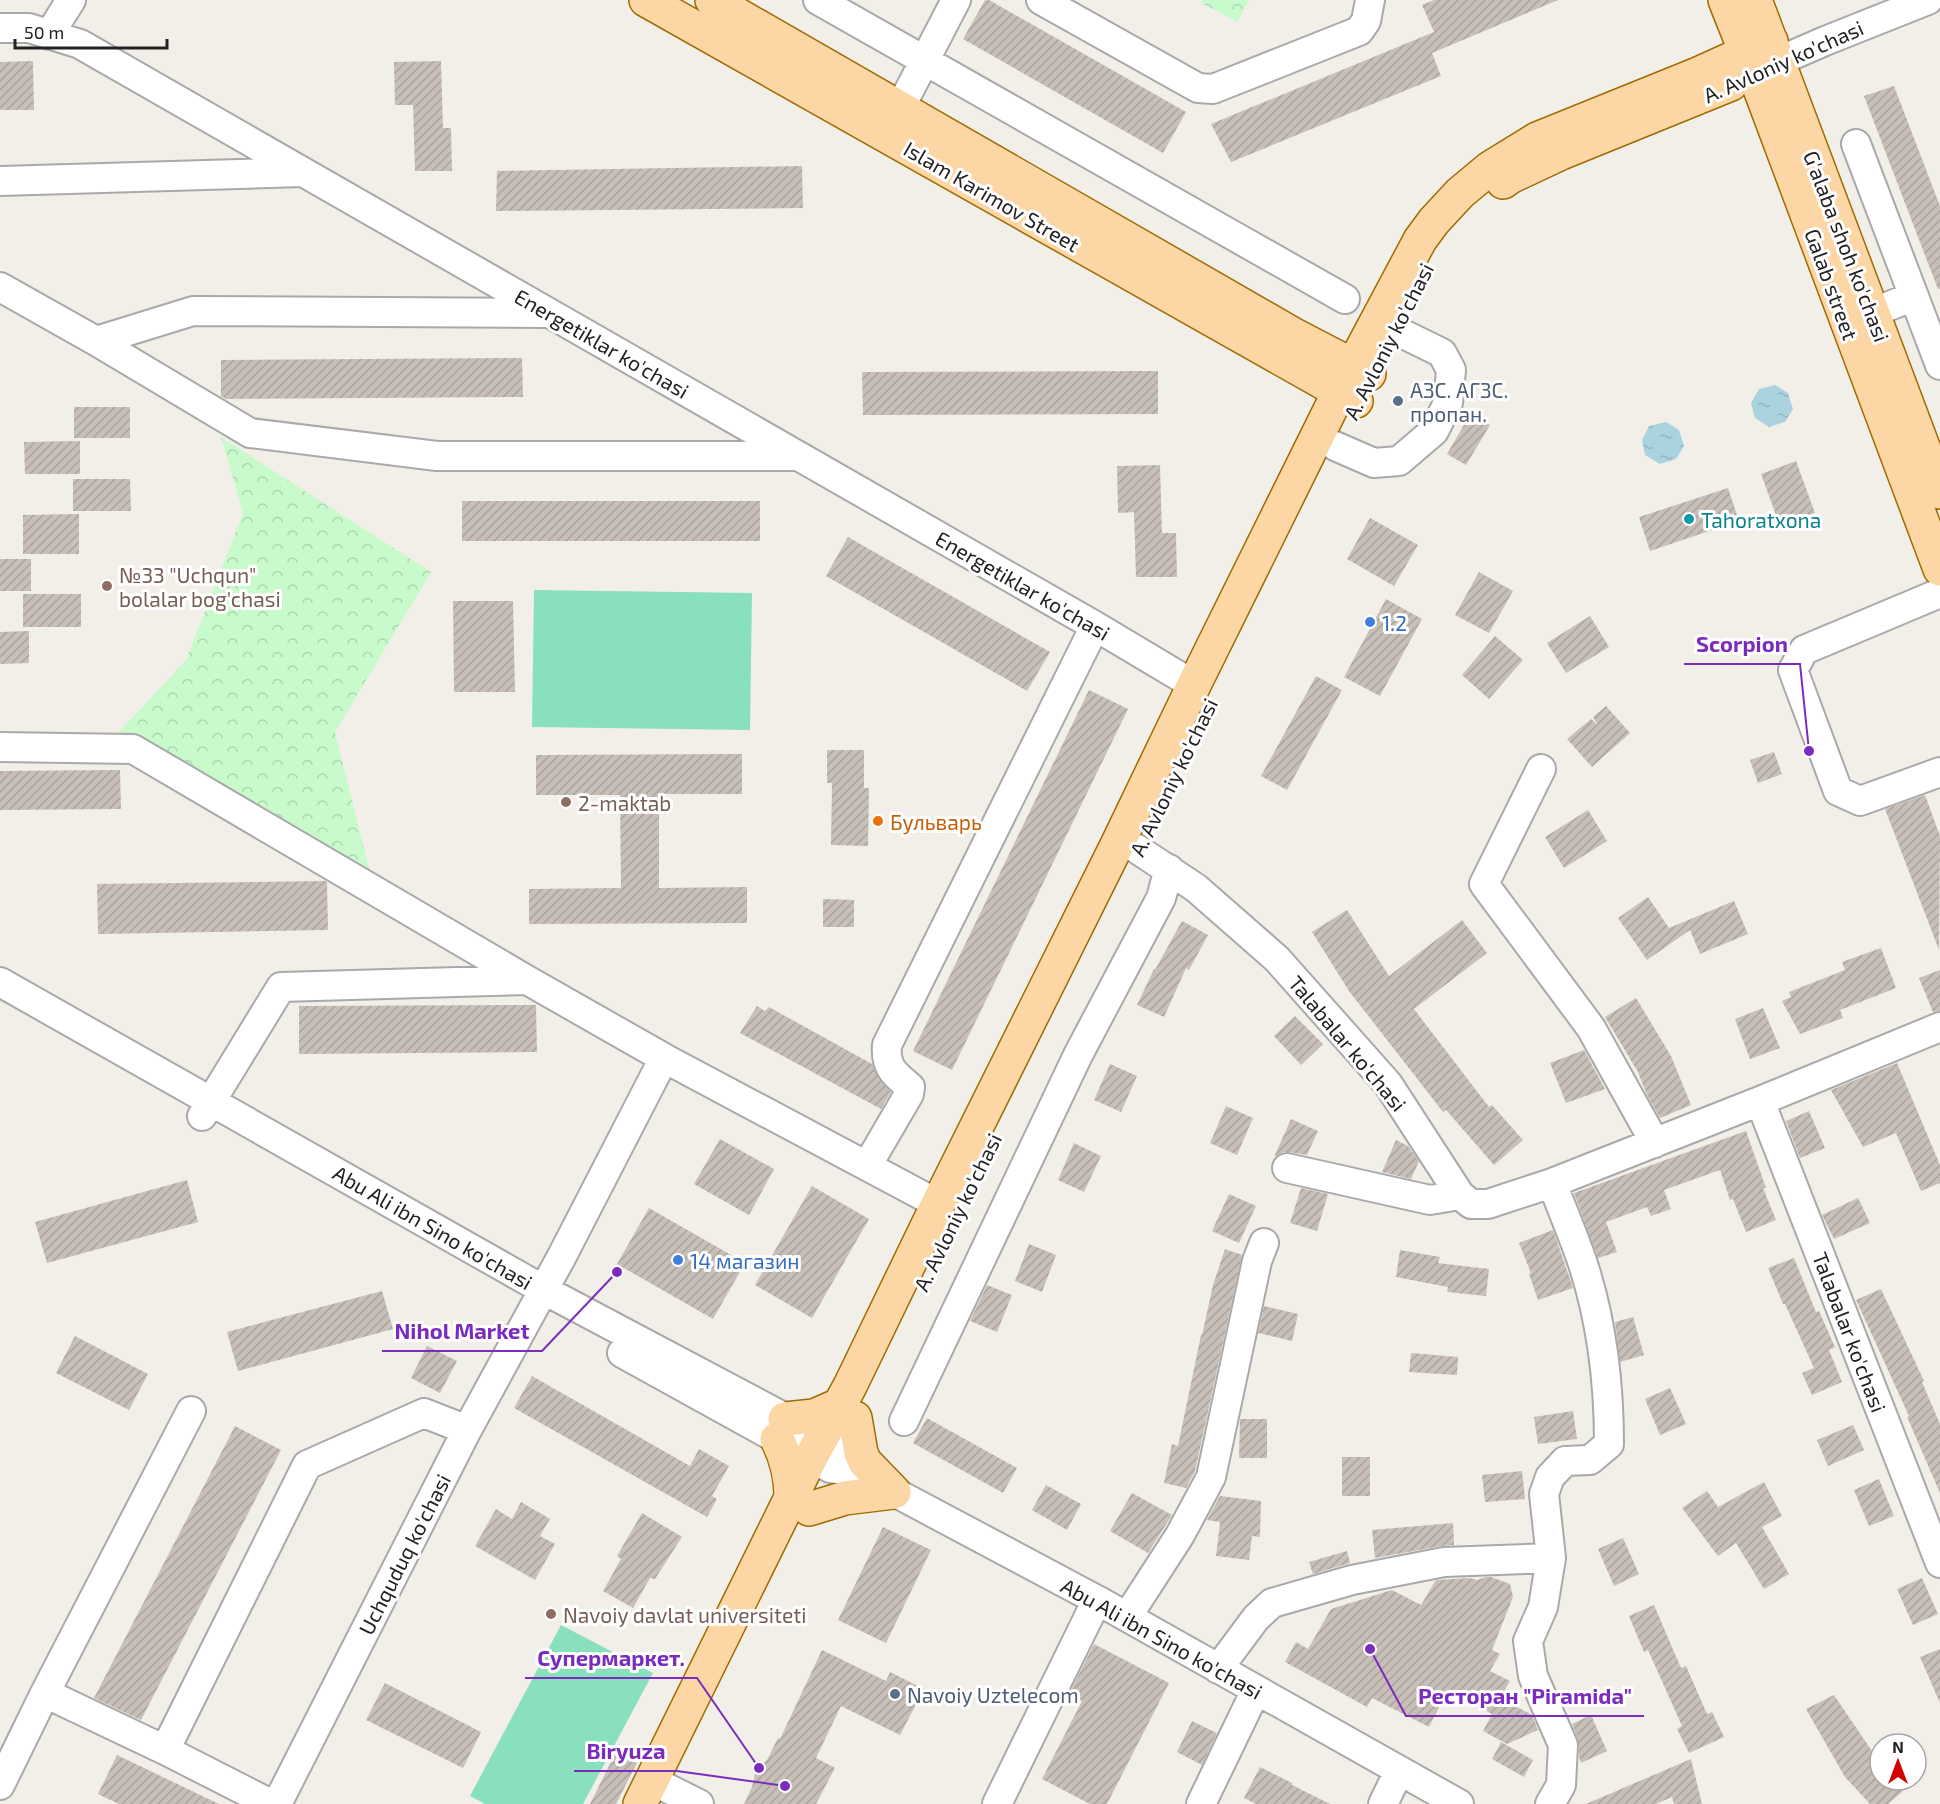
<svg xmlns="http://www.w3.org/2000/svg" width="1940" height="1804" font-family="'Exo 2',sans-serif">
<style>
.park{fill:url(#park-crowns)}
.pitch{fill:#88e0be}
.water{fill:url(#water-ripples)}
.building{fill:url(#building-hatch)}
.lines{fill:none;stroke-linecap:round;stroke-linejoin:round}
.minor-casing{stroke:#a9a9a9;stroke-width:32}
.major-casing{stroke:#a06b00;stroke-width:36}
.minor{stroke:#fff;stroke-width:28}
.major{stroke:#fcd6a4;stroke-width:33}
.service-dot{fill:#5c6f8a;stroke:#fff;stroke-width:2}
.culture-dot{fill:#0f9aa8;stroke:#fff;stroke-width:2}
.education-dot{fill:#8d6e63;stroke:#fff;stroke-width:2}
.shop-dot{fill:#3f7fe0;stroke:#fff;stroke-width:2}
.food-dot{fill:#e8710a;stroke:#fff;stroke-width:2}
.labels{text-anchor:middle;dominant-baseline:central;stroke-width:6;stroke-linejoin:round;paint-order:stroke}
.street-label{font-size:21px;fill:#222;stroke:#fff}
.service-label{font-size:21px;fill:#4e5e75;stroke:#fff;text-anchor:start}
.culture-label{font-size:21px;fill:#0d838f;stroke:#fff;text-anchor:start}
.education-label{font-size:21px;fill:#785e54;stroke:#fff;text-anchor:start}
.shop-label{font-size:21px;fill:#366cbe;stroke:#fff;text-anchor:start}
.food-label{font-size:21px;fill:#c56008;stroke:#fff;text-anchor:start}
.leader{fill:none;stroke:#7b2cbf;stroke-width:2}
.callout-dot{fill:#7b2cbf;stroke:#fff;stroke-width:2}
.callout-label{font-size:22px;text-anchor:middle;font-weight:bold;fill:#7b2cbf;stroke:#fff;stroke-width:6;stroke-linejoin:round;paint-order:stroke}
</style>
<defs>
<pattern id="park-crowns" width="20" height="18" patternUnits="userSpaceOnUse" patternTransform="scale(1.5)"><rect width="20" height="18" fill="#c8facc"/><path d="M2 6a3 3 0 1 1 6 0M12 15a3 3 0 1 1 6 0" fill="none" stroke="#acd6af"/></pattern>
<pattern id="water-ripples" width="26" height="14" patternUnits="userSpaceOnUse" patternTransform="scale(1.5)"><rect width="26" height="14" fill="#aad3df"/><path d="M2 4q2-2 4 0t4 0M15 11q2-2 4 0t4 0" fill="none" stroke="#92b5bf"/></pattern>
<pattern id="building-hatch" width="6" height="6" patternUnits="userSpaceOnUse" patternTransform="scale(1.5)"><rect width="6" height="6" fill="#c7bfb8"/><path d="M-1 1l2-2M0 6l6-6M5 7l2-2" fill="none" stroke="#aba49e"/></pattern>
</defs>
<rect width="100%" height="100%" fill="#f2efe9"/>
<path class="park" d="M1203 0H1249L1237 22 1201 3Z
M221 437 431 572 335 732 370 872 119 732 186 660 243 513Z"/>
<path class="pitch" d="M534 590 752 593 750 730 532 727Z
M561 1625 653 1673 583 1804H485L470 1796Z"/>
<path class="water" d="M1775 385 1788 393 1793 409 1785 422 1769 427 1755 418 1751 403 1759 389Z
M1666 422 1679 430 1684 446 1676 459 1660 464 1645 455 1642 440 1649 426Z"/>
<path class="building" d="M985 0H989L1186 112 1163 153 963 39Z
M1434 0H1558L1432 53 1441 76 1231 162 1211 124 1434 32 1422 5Z
M33 61 34 110H0V62Z
M441 61 443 128H451L452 171H415L413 105H395L394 62Z
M1894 86 1940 206V289H1938L1926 258 1864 96Z
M802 166 803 208 496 211 497 171Z
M522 358 523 397 226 399 221 396V360Z
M1158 371V414L863 415 862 372Z
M74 407H130V438H74Z
M1471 413 1490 425 1466 465 1447 454Z
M80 441V474H25L24 442Z
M1796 461 1815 513 1780 526 1761 474Z
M1160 465 1162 533H1176L1177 577H1136L1134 512 1118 513 1117 466Z
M73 479H130L131 511H73Z
M1728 488 1739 521 1650 551 1639 517Z
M462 501H760V541H462Z
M79 514V554H23V515Z
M1370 518 1418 545 1394 586 1347 559Z
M848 537 1050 652 1027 691 826 576Z
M0 559H31V591H0Z
M1479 572 1513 591 1489 633 1455 615Z
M23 594H81V627H23Z
M1386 599 1422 619 1380 696 1344 677Z
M453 601H513L515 692H454Z
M1590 616 1609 647 1566 673 1547 643Z
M29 631V663L0 664V632Z
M1495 636 1523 660 1489 699 1462 675Z
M1316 676 1342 690 1287 790 1261 776Z
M1089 690 1128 709 952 1070 913 1051Z
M1606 706 1630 733 1592 767 1567 739 1591 719 1598 725 1593 717Z
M827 750H864V788H869L868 846 831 845 832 783H827Z
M1774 752 1782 774 1758 783 1750 760Z
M742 754V794H659V888L747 887V923L529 924V889L621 888 620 795H536V755Z
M120 770 121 809 0 810V771Z
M1925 795 1940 836 1939 950 1885 809Z
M1588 810 1607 841 1564 868 1545 837Z
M325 881 327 882 328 930 98 934 97 884Z
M1648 897 1669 928 1734 901 1748 934 1700 954 1690 930 1647 960 1618 918Z
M823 899 854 900V927H823Z
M1347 910 1389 976 1462 920 1487 953 1414 1009 1489 1107 1492 1105 1523 1140 1494 1165 1446 1110 1443 1112 1349 991 1312 932Z
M1182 921 1208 935 1189 970 1186 968 1164 1017 1137 1005 1154 969 1155 970Z
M1881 948 1896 988 1840 1010 1843 1018 1800 1034 1782 1001 1791 997 1789 992 1845 970 1842 962Z
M1940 970V1011L1933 1012 1919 978Z
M1636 998 1671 1056 1691 1105 1660 1118 1647 1095 1638 1072 1605 1017Z
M536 1005 537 1052 299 1054V1006Z
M757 1006 765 1011 769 1007 872 1064 879 1079 891 1092 881 1109 740 1033Z
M1763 1008 1780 1048 1750 1059 1735 1019Z
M1295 1016 1323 1044 1301 1065 1274 1036Z
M1584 1050 1605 1089 1566 1103 1550 1063Z
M1897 1063 1940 1165V1183L1921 1191 1896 1133 1863 1147 1831 1090Z
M1110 1064 1137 1076 1121 1112 1094 1100Z
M1226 1106 1253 1118 1237 1155 1210 1143Z
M1809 1111 1825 1148 1800 1158 1786 1121Z
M1291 1119 1318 1131 1307 1155 1290 1152H1283L1276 1156 1275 1155Z
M1746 1131 1766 1188H1763L1776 1220 1746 1232 1733 1199 1730 1200 1720 1170 1664 1190 1671 1209 1651 1216 1647 1207 1606 1222 1617 1252 1598 1258 1574 1193Z
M720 1139 774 1169 749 1215 694 1184Z
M1396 1140 1408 1146 1419 1161 1411 1179 1382 1172Z
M1074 1143 1101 1156 1084 1192 1058 1180Z
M187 1180 198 1222 47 1263 35 1222Z
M812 1186 869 1219 812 1318 755 1285Z
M1301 1188 1328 1194 1317 1231 1290 1223Z
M1229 1194 1256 1206 1239 1243 1212 1231Z
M1858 1198 1870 1223 1834 1239 1822 1215Z
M649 1208 745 1263 713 1319 617 1264Z
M1553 1230 1573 1288 1538 1300 1529 1274 1531 1273 1519 1243Z
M1029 1244 1056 1255 1042 1292 1015 1281Z
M1225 1249 1242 1255 1195 1471 1186 1488 1164 1483 1172 1444 1178 1446 1201 1335H1202L1213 1285Z
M1400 1250 1440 1257 1438 1263 1489 1269 1486 1296 1447 1292 1448 1287 1396 1277Z
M1794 1258 1816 1312 1819 1311 1835 1347 1829 1350 1842 1382 1812 1395 1802 1373 1814 1368 1785 1304H1783L1768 1268Z
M987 1285 1012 1295 997 1332 970 1321Z
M1881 1289 1924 1381 1922 1382 1940 1424V1493L1907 1417 1909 1416 1856 1300Z
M382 1291 393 1329 238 1371 227 1332Z
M1264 1306 1298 1314 1292 1341 1258 1333Z
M1633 1317 1644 1355 1620 1362 1615 1322Z
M75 1336 148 1374 129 1410 56 1373Z
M427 1346 457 1361 440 1393 411 1378Z
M1411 1353 1458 1357 1457 1375 1409 1372Z
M532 1376 690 1466 699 1449 729 1466 712 1496 717 1499 707 1517 514 1408Z
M1670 1388 1686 1424 1660 1435 1645 1399Z
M1573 1411 1577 1439 1538 1444 1534 1417Z
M927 1418 1017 1468 1003 1493 913 1443Z
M1240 1419H1267V1458H1239Z
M1853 1425 1864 1450 1828 1466 1817 1440Z
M235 1426 281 1450 141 1720 94 1698Z
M1342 1457H1370V1496H1342Z
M1522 1471 1525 1499 1485 1502 1482 1475Z
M1879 1479 1894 1516 1869 1526 1854 1490Z
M1764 1482 1782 1516 1762 1527 1789 1574 1764 1589 1736 1543 1718 1556 1682 1508 1707 1491 1718 1507Z
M1046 1485 1081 1504 1067 1530 1032 1510Z
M1132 1493 1172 1515 1148 1553 1110 1531Z
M1220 1496 1261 1501 1260 1537 1252 1536 1249 1560 1216 1556 1220 1522 1207 1520Z
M521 1502 550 1519 540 1536 555 1544 535 1580 475 1546 496 1509 512 1519Z
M642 1513 682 1537 655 1579 650 1578 633 1608 603 1591 621 1559 617 1556Z
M1453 1523 1454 1545 1441 1546 1375 1558 1372 1530Z
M883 1527 931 1550 886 1643 838 1620Z
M1623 1538 1639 1574 1614 1586 1598 1549Z
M1347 1551 1350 1563 1313 1574 1309 1562Z
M1486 1577H1491L1510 1584 1513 1597 1492 1650 1500 1654 1490 1671 1510 1681 1500 1698 1532 1715 1538 1730 1507 1744 1483 1731 1492 1714 1448 1690 1429 1727 1372 1698 1367 1707 1285 1662 1296 1642 1308 1649 1331 1609 1392 1590 1421 1605 1436 1580 1470 1578 1477 1580Z
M1922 1578 1938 1614 1913 1625 1897 1589Z
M1654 1605 1681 1668 1686 1666 1707 1714 1712 1712 1724 1737 1689 1753 1677 1729 1682 1726 1648 1650 1644 1652 1629 1616Z
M1094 1644 1169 1683 1107 1804H1090L1042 1779 1082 1701 1069 1694Z
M1940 1649V1703L1920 1657Z
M822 1650 886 1681 890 1672 924 1689 900 1735 841 1706 816 1758 835 1768 816 1804H744L752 1787 756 1770 767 1760 778 1738 780 1739Z
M385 1683 481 1732 463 1768 366 1720Z
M1834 1695 1880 1763V1780H1894L1903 1791 1888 1804H1870L1845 1777 1806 1709Z
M1591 1715 1607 1751 1581 1763 1579 1757 1578 1739 1572 1724Z
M1192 1721 1217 1733 1202 1765 1177 1752Z
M1501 1742 1533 1760 1524 1777 1492 1759Z
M616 1752 637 1763 616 1804H590Z
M117 1755 219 1804H119L98 1794Z
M1691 1759 1702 1804H1674L1672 1797 1656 1804H1586Z
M1260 1767 1292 1783V1785L1330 1804H1256L1244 1798Z"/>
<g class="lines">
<g class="minor-casing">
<path id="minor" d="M818 0 1345 299
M1041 0 1198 88 1213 89 1359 31 1366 21 1370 0
M0 28H29L80 44 1095 626 1194 685
M49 35 71 0
M1779 61 1825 41 1928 0
M900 108 956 0
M1856 144 1940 365
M0 181 303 172
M0 287 96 341 250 433 437 456H797
M1872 313 1914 296
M96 341 193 311 546 313
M1335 446 1374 463 1399 461 1434 431 1448 403 1451 370 1442 353 1391 328
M1940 593 1804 650 1793 670 1838 791 1860 801 1940 772
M0 747 133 749 527 980 664 1058 938 1204
M1541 769 1484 884 1591 1028 1655 1143
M1137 849 1196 888 1277 959 1388 1084 1460 1195 1471 1204H1488L1552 1183 1760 1101 1940 1027
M0 982 544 1290 840 1447 863 1473 883 1486 1097 1600 1459 1804
M1760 1101 1940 1563
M202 1116 281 987 527 980
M867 1166 909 1094 910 1087C894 1074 885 1067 887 1045L1095 626
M1287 1168 1430 1200 1460 1195
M622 1353 830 1468 863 1473
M904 1421 1078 1055 1161 898 1169 869
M1127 1617 1180 1535 1211 1477 1257 1261 1264 1243
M1218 1669 1256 1618 1272 1603 1352 1580 1444 1562 1551 1558 1544 1494 1550 1477 1565 1461 1590 1460 1609 1444C1609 1384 1601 1318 1582 1261 1573 1235 1562 1209 1552 1183
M45 1693 191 1411
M165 1750 307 1465 424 1413 467 1430
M651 1780 699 1804
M0 1785 45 1693 165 1750 271 1804
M277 1804 467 1430 562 1256 664 1058
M997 1804 1097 1600
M1201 1804 1256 1690
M1383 1804 1399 1771
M1550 1804 1561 1785 1563 1745 1533 1676 1528 1641 1543 1607 1551 1558"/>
</g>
<g class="major-casing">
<path id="major" d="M646 0 1356 401
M712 0 1296 336 1369 374
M1725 0 1754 73 1940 569
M1755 0 1940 492
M1503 182 1510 177 1561 153 1731 84
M785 1419 814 1416 839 1405
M777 1439C787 1459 791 1476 791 1498
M809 1509 845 1498 894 1492 865 1462 861 1453 855 1418
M640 1804 811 1457 850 1386 938 1204 1117 845 1194 685 1339 392 1420 240 1434 221 1460 193 1490 168 1537 139 1698 74 1771 41"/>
</g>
<use href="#minor" class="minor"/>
<use href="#major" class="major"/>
</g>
<g class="service-dot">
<circle cx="1398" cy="401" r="6"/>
<circle cx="895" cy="1694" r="6"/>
</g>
<circle class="culture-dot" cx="1689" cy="519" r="6"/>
<g class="education-dot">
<circle cx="107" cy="586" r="6"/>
<circle cx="566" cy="802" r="6"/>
<circle cx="551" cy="1614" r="6"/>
</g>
<g class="shop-dot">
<circle cx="1370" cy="622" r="6"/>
<circle cx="678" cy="1260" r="6"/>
</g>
<circle class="food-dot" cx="878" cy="821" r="6"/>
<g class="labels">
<g class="street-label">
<text transform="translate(1783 61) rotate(-24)">A. Avloniy ko'chasi</text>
<text transform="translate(992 196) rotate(30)">Islam Karimov Street</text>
<text transform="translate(1847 246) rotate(69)">G'alaba shoh ko'chasi</text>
<text transform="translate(1832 284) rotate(70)">Galab street</text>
<text transform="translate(1388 341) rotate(-63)">A. Avloniy ko'chasi</text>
<text transform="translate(602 343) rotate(30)">Energetiklar ko'chasi</text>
<text transform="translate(1023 585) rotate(30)">Energetiklar ko'chasi</text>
<text transform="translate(1173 777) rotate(-64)">A. Avloniy ko'chasi</text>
<text transform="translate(1348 1043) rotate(50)">Talabalar ko'chasi</text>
<text transform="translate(957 1212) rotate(-64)">A. Avloniy ko'chasi</text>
<text transform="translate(433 1227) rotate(30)">Abu Ali ibn Sino ko'chasi</text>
<text transform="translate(1850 1332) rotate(69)">Talabalar ko'chasi</text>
<text transform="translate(404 1554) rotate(-63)">Uchquduq ko'chasi</text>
<text transform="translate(1162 1638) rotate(29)">Abu Ali ibn Sino ko'chasi</text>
</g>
<g class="service-label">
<text x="1410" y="389">АЗС. АГЗС.<tspan x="1410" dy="24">пропан.</tspan></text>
<text x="907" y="1694">Navoiy Uztelecom</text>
</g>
<g class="culture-label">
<text x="1701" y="519">Tahoratxona</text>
</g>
<g class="education-label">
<text x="119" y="574">№33 "Uchqun"<tspan x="119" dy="24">bolalar bog'chasi</tspan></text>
<text x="578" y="802">2-maktab</text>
<text x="563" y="1614">Navoiy davlat universiteti</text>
</g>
<g class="shop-label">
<text x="1382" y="622">1.2</text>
<text x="690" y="1260">14 магазин</text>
</g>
<g class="food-label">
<text x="890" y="821">Бульварь</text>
</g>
</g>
<path class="leader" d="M1809 751L1800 664H1684M617 1272L542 1351H382M759 1768L697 1678H525M1370 1649L1406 1716H1644M785 1786L677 1771H574"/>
<g class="callout-dot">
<circle cx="1809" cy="751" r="6"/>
<circle cx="617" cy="1272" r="6"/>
<circle cx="759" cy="1768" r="6"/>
<circle cx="1370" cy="1649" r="6"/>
<circle cx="785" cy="1786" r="6"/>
</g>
<g class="callout-label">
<text x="1742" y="652">Scorpion</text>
<text x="462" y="1339">Nihol Market</text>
<text x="611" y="1666">Супермаркет.</text>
<text x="1525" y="1704">Ресторан "Piramida"</text>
<text x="626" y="1759">Biryuza</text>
</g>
<g transform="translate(1898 1762)"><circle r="28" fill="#ffffff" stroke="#a7a7a7" stroke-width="1.5"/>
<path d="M0-4.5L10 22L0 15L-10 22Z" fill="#d40000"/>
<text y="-9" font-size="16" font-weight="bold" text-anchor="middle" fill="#222222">N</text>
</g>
<path d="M15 39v9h152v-9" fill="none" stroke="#222222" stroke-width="3"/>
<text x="24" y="39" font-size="18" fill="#222222" stroke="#ffffff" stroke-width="4.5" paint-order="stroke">50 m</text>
</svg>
